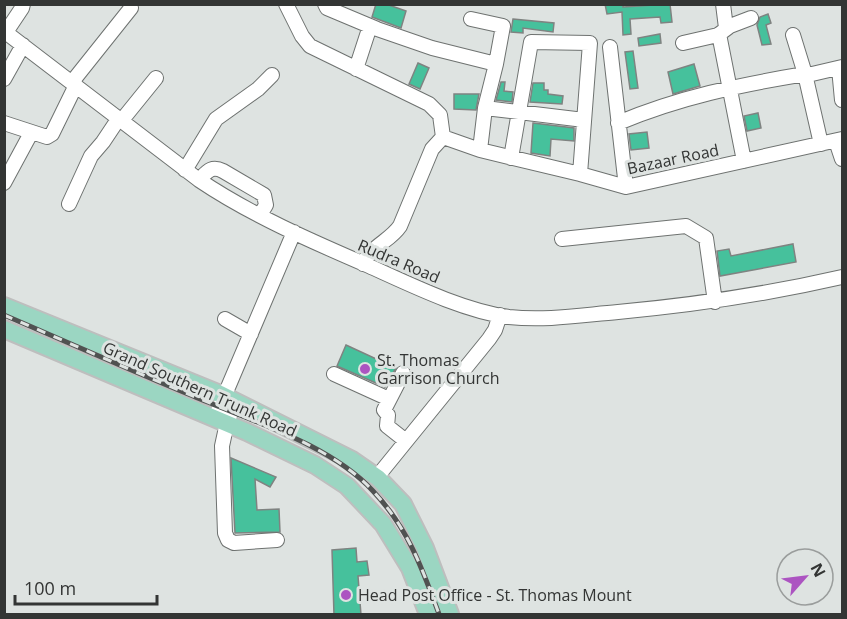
<svg xmlns="http://www.w3.org/2000/svg" width="847" height="619" font-family="'Open Sans',sans-serif">
<style>
.building{fill:#46c19c;stroke:#7f8381;stroke-width:1.5}
.lines{fill:none;stroke-linecap:round;stroke-linejoin:round}
.minor-casing{stroke:#6e7270;stroke-width:16}
.major-casing{stroke:#bebebe;stroke-width:20}
.minor{stroke:#fff;stroke-width:14}
.major{stroke:#9bd6c2;stroke-width:16}
.rail-casing{stroke:#505251;stroke-width:5}
.rail{stroke:#dee3e1;stroke-width:3;stroke-dasharray:9;stroke-linecap:butt}
.poi-dot{fill:#ac54c1;stroke:#dee3e1;stroke-width:2}
.labels{text-anchor:middle;dominant-baseline:central;stroke-width:6;stroke-linejoin:round;paint-order:stroke}
.street-label{font-size:16px;fill:#333534;stroke:#dee3e1}
.poi-label{font-size:16px;fill:#333534;stroke:#dee3e1;text-anchor:start}
</style>
<rect width="100%" height="100%" fill="#dee3e1"/>
<path class="building" d="M376 4H386L406 11 401 28 372 17Z
M605 4H623V7L670 4 672 22 661 23 660 17 630 19 631 34 623 35 622 12 607 14Z
M768 14 771 23 766 25 771 44 762 45 757 25 760 17Z
M513 19 554 23 553 32 523 28V33L511 32Z
M660 34 661 43 639 46 638 38Z
M633 51 638 88 630 89 625 52Z
M418 63 429 68 420 89 409 84Z
M694 64 700 86 673 94 668 72Z
M501 82H505L504 91 513 92 512 102 496 100Z
M533 83H544V90H548V94L563 96 562 104 530 102Z
M454 94H479L476 110 454 109Z
M758 113 761 128 747 131 744 116Z
M533 123 574 128V141L551 139 550 156 531 153Z
M647 132 649 148 631 150 629 134Z
M793 244 796 262 720 276 717 251 729 249 731 256Z
M346 345 396 368 385 387 337 366Z
M231 458 276 477 270 487 255 479 257 510 279 509 280 532 235 533Z
M356 548 357 562 367 561 369 575 358 576 361 615H334L332 550Z"/>
<g class="lines">
<g class="minor-casing">
<path id="minor" d="M286 4 302 36 310 46 429 104 440 115 443 137
M325 4 327 8 377 29 432 48 496 64 485 108 584 120
M723 4 726 28
M471 19 503 26 496 64
M4 31 199 180C251 215 311 241 369 266 411 285 464 311 509 317 546 321 582 315 618 312 694 305 768 294 842 277
M6 32 22 8 23 4
M719 34 744 161
M793 35 805 74 821 144
M683 43 718 35 730 26 751 18
M610 47 626 187
M839 68 842 100
M356 69 370 26
M4 79 23 45
M72 82 131 8
M122 120 156 78
M4 123 47 137 52 134 76 85
M618 123C680 97 739 85 805 74H812L842 67
M443 137 480 150 580 174 626 187 842 139
M836 141 842 159
M480 150 485 108
M511 158 531 42 590 43 580 174
M185 170 216 119 258 89 272 75
M199 180C207 172 211 165 223 171L264 195 266 205 260 215
M4 183 31 133
M69 204 91 156 103 142 119 118
M562 239 686 226 706 238 715 302
M363 264C371 246 390 241 400 226L432 149 443 137
M225 319 251 334
M403 373 384 410 388 415 387 426 406 441
M334 374 389 399
M235 402 227 423 222 446 225 533 228 540 234 543 277 540
M215 418 294 232
M377 477 489 339 495 330 500 315"/>
</g>
<g class="major-casing">
<path id="major" d="M4 306 220 394 352 460 378 478 403 504 425 548 450 614
M4 329 247 432 315 465 347 486 383 524 410 568 428 614"/>
</g>
<use href="#minor" class="minor"/>
<use href="#major" class="major"/>
<g class="rail-casing">
<path id="rail" d="M4 315C67 342 130 370 193 396 251 421 330 444 373 491 408 528 422 568 439 614"/>
</g>
<use href="#rail" class="rail"/>
</g>
<g class="poi-dot">
<circle cx="365" cy="369" r="6"/>
<circle cx="346" cy="595" r="6"/>
</g>
<g class="labels">
<g class="street-label">
<text transform="translate(673 159) rotate(-12)">Bazaar Road</text>
<text transform="translate(399 261) rotate(23)">Rudra Road</text>
<text transform="translate(200 389) rotate(24)">Grand Southern Trunk Road</text>
</g>
<g class="poi-label">
<text x="377" y="360">St. Thomas<tspan x="377" dy="18">Garrison Church</tspan></text>
<text x="358" y="595">Head Post Office - St. Thomas Mount</text>
</g>
</g>
<rect width="847" height="619" fill="none" stroke="#333534" stroke-width="12"/>
<g transform="translate(805 577) rotate(62)"><circle r="28" fill="#dee3e1" stroke="#9a9d9c" stroke-width="1.5"/>
<path d="M0-4.5L10 22L0 15L-10 22Z" fill="#ac54c1"/>
<text y="-9" font-size="16" font-weight="bold" text-anchor="middle" fill="#333534">N</text>
</g>
<path d="M15 595v9h142v-9" fill="none" stroke="#333534" stroke-width="3"/>
<text x="24" y="595" font-size="18" fill="#333534" stroke="#dee3e1" stroke-width="4.5" paint-order="stroke">100 m</text>
</svg>
